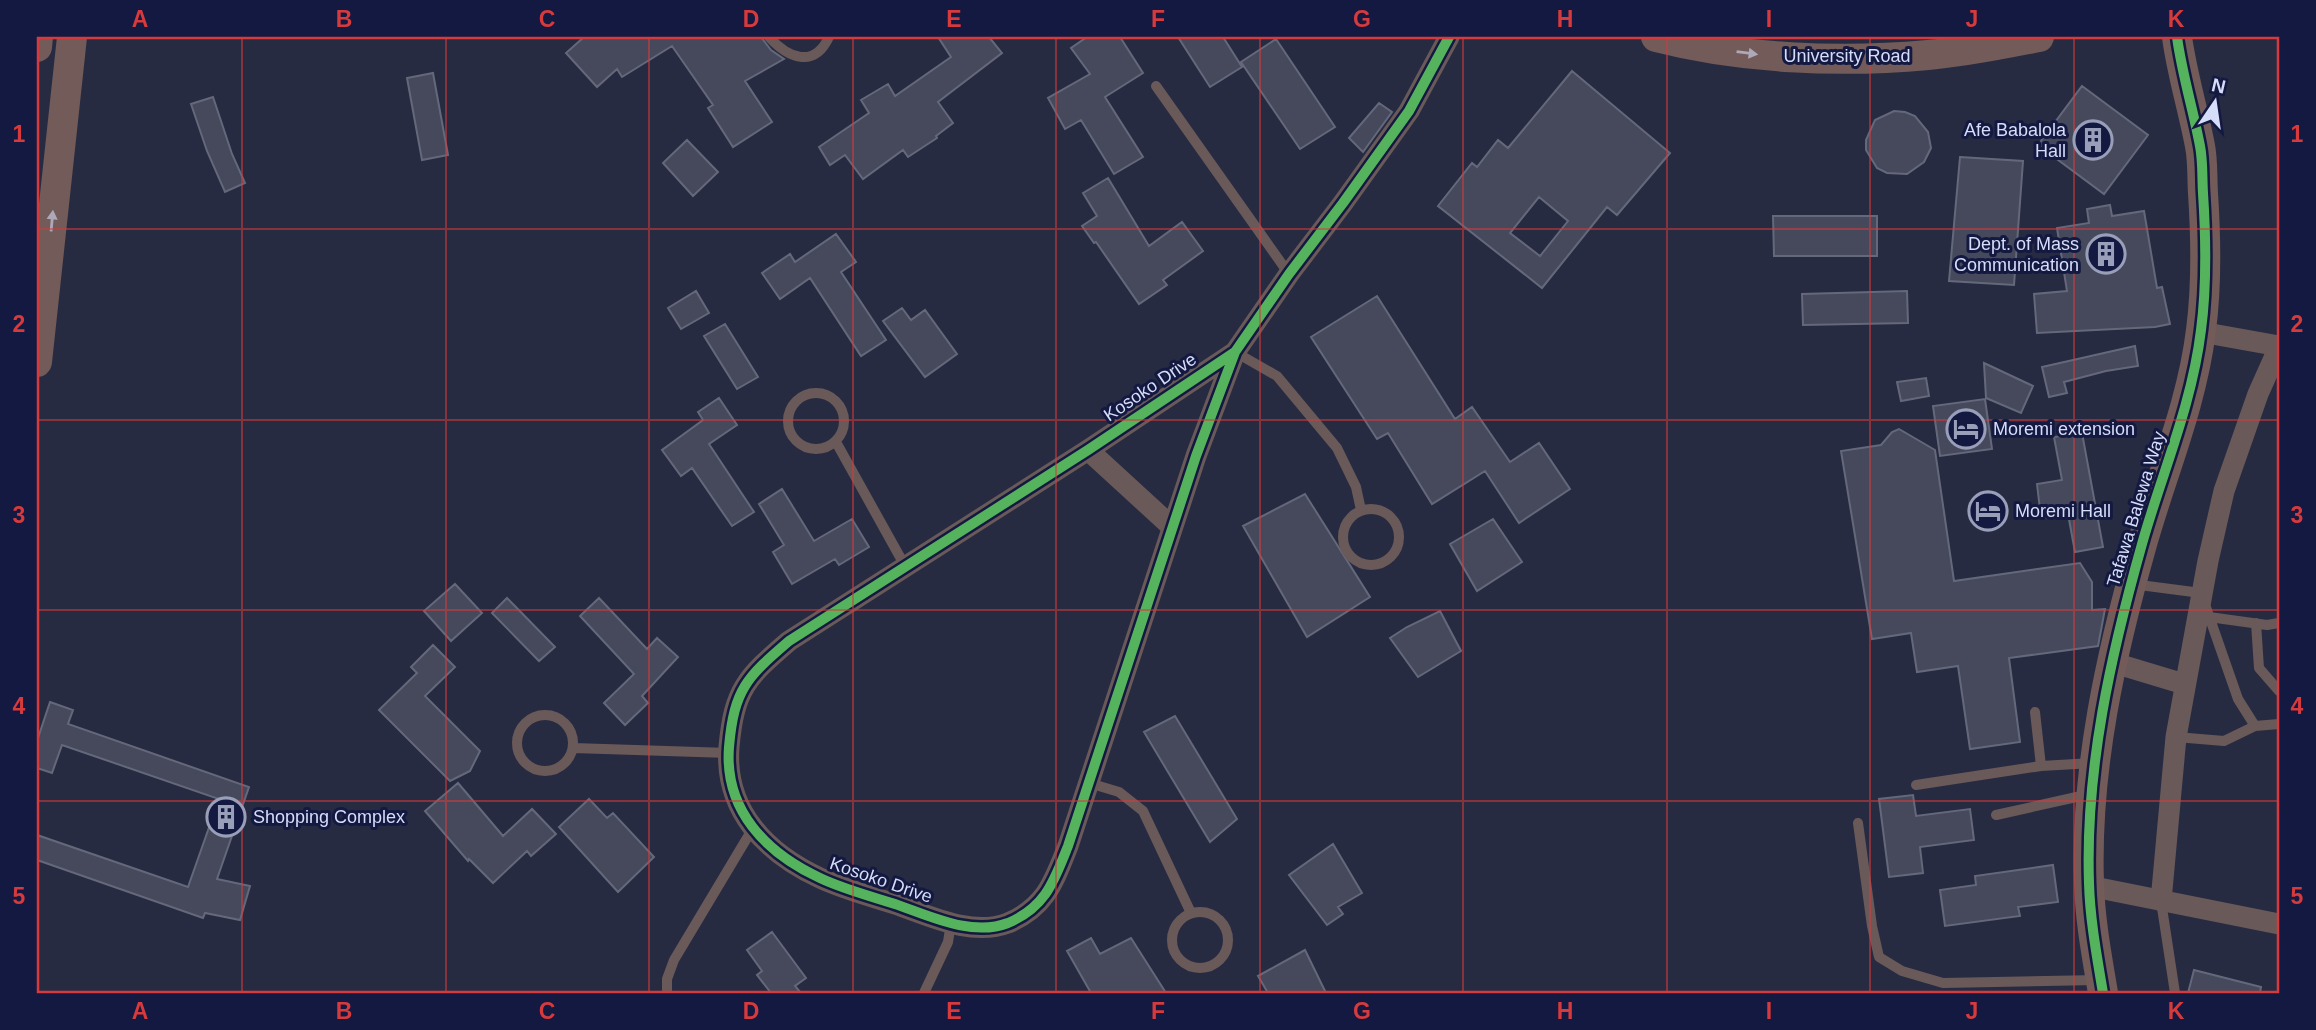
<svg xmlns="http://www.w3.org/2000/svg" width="2316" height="1030" font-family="Helvetica,sans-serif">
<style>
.building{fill:#45495b;stroke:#64687b;stroke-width:2;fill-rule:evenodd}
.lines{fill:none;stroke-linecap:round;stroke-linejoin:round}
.lane{stroke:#6a5959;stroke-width:10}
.street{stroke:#6a5959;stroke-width:21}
.secondary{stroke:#725b59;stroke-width:30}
.cycleway-casing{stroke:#131941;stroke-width:15}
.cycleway{stroke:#56b35d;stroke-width:10}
.oneway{fill:#aea9b8}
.grid{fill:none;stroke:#d63a3d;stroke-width:2;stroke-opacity:0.55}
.labels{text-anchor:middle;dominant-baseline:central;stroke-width:6;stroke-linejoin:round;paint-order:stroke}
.street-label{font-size:18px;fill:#d6ddf8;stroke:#131941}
.poi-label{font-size:18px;fill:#d6ddf8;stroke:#131941;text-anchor:start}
.neatline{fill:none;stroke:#d63a3d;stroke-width:2.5}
.grid-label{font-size:23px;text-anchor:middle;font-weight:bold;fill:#d63a3d}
</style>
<rect width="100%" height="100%" fill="#272b41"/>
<path class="building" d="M584 37H761L771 50 784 59 745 81 772 122 733 147 708 108 713 105 672 46 622 77 617 69 597 87 566 53Z
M938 37H989L1002 53 938 102 953 123 936 136 937 138 908 157 903 150 863 179 845 155 830 165 819 147 869 113 861 100 888 84 895 96 951 57Z
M1087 37H1120L1143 73 1105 97 1143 157 1114 174 1081 120 1065 129 1048 98 1090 74 1071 48Z
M1178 37H1223L1242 67 1210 87Z
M1276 39 1335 127 1300 149 1241 62Z
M1572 71 1670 153 1617 215 1607 207 1542 288 1438 206 1472 163 1477 167 1498 140 1508 148ZM1539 197 1568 221 1540 256 1510 233Z
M433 73 448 155 422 160 407 78Z
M2082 86 2148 135 2104 194 2038 145Z
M213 97 232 154 245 183 225 192 207 151 191 104Z
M1379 103 1392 112 1363 152 1349 138Z
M1894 111 1905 112 1915 116 1928 132 1931 148 1924 162 1907 174 1887 173 1877 168 1866 150V140L1875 120Z
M687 140 718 172 693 196 663 163Z
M1960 157 2023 161 2014 285 1949 281Z
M1108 178 1149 246 1182 222 1203 251 1163 280 1167 285 1139 304 1096 242 1094 243 1082 226 1097 216 1083 193Z
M2110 205 2112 216 2144 211 2157 288 2162 287 2170 324 2155 327 2037 333 2034 294 2067 291 2057 228 2089 223 2087 209Z
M1773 216H1877V256H1774Z
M836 234 856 262 841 272 886 340 861 356 810 278 780 299 762 273 790 254 795 262Z
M696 291 709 313 681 329 668 308Z
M1907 291 1908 323 1803 325 1802 294Z
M1377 296 1455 419 1472 407 1510 462 1539 443 1570 489 1519 523 1485 471 1432 504 1388 433 1377 439 1311 337Z
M902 308 911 320 925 310 957 354 925 377 883 321Z
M725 324 758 377 737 389 704 336Z
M2135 346 2138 366 2106 371 2064 382 2067 393 2049 397 2042 367Z
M1984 363 2033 386 2021 413 1986 398Z
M1926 378 1929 396 1901 401 1897 382Z
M719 398 737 425 709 444 754 512 732 526 692 468 681 476 662 450 703 420 698 412Z
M1985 399 1992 449 1940 456 1933 406Z
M1899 429 1935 450 1954 581 2080 563 2092 582V610L2105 609 2098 646 2009 658 2020 742 1970 749 1958 666 1917 672 1911 633 1872 639 1841 451 1881 445 1892 432Z
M2082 433 2103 547 2075 552 2068 514 2041 518 2037 484 2062 480 2054 437Z
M782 489 814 541 852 519 869 547 839 565 835 559 792 584 773 552 784 545 759 504Z
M1305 494 1370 597 1307 637 1243 526Z
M1493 519 1522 562 1477 591 1450 544Z
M455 584 482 613 451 641 424 611Z
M507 598 555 647 539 661 492 613Z
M599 598 647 649 657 638 678 657 642 696 648 703 625 725 604 703 634 674 580 616Z
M1440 611 1461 651 1418 677 1390 638 1407 627Z
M433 645 455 667 425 696 480 751 470 771 450 781 379 710 417 673 411 667Z
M50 702 73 710 68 724 249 787 217 879 250 886 240 920 205 913 203 918 37 860V835L188 887 219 799 62 745 52 773 37 768V741Z
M1175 716 1237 819 1210 842 1144 732Z
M458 783 503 836 532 809 556 834 531 856 527 851 493 883 469 859 468 861 425 811Z
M1913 795 1916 816 1970 809 1974 840 1920 847 1923 873 1889 877 1879 799Z
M589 799 607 818 613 813 654 857 618 892 559 827Z
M1333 844 1362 893 1338 907 1343 914 1327 925 1289 875Z
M2053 865 2058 902 2018 907 2020 916 1945 926 1940 890 1976 885 1975 876Z
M772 932 806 978 795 986 801 993H771L757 975 762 971 747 950Z
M1091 938 1100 954 1131 938 1166 993H1091L1067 951Z
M1305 950 1326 993H1268L1258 976Z
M2194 970 2261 987 2260 993H2188Z"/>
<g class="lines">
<path class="lane" d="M769 37C788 58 814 69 829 37
M1156 86 1289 274
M1235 352 1277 376 1337 448 1356 487 1361 510
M788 421a28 28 0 1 1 56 0a28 28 0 1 1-56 0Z
M836 442 905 566
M1343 537a28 28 0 1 1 56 0a28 28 0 1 1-56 0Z
M2132 584 2201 593 2238 699 2255 726
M2209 617 2267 625 2279 623
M2256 623 2259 668 2279 691
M2035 712 2041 766 2093 763
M517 743a28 28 0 1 1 56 0a28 28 0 1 1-56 0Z
M2176 737 2224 741 2255 726 2279 724
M573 748 729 753
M1089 783 1119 792 1143 811 1191 913
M1916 785 2041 766
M1996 815 2090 794
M1858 823 1872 926 1879 957 1902 971 1943 983 2098 980
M2161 901 2175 993
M1172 940a28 28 0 1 1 56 0a28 28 0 1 1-56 0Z
M667 993V979L674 960 753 828
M924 993 948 942 951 923"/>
<path class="street" d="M2201 332 2279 346
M1235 352 1088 450 789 641C747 677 734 689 729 747 724 810 766 853 820 878 843 889 870 896 895 904 930 916 972 937 1008 923 1046 907 1054 881 1068 846L1196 456 1235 352 1289 274 1343 203 1409 111 1449 37
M1088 450 1172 527
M2111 662 2184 684
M2089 886 2279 924
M2161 901 2176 737 2208 561 2224 491 2258 394 2279 347"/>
<path class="secondary" d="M1656 37C1741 59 1840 63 1928 55 1965 52 2003 44 2039 37
M37 47 38 37
M37 362 72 37
M2103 993C2097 957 2090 920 2089 883 2085 769 2111 654 2142 544 2162 473 2192 405 2201 330 2207 285 2206 239 2203 193 2202 177 2203 161 2200 146 2193 109 2182 74 2177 37"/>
<g class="cycleway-casing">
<path id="cycleway" d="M1235 352 1088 450 789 641C747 677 734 689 729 747 724 810 766 853 820 878 843 889 870 896 895 904 930 916 972 937 1008 923 1046 907 1054 881 1068 846L1196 456 1235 352 1289 274 1343 203 1409 111 1449 37
M2103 993C2097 957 2090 920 2089 883 2085 769 2111 654 2142 544 2162 473 2192 405 2201 330 2207 285 2206 239 2203 193 2202 177 2203 161 2200 146 2193 109 2182 74 2177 37"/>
</g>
<use href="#cycleway" class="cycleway"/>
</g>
<defs><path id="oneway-solid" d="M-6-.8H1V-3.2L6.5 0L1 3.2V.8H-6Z" transform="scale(1.75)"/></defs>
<g class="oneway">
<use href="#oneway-solid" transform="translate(1747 53) rotate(7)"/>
<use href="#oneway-solid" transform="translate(52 221) rotate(-85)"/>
</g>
<path class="grid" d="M242 37V993M446 37V993M649 37V993M853 37V993M1056 37V993M1260 37V993M1463 37V993M1667 37V993M1870 37V993M2074 37V993M37 229H2279M37 420H2279M37 610H2279M37 801H2279"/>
<defs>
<g id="building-ring" transform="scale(2.0125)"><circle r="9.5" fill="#131941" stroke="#999fb8" stroke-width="1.5"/><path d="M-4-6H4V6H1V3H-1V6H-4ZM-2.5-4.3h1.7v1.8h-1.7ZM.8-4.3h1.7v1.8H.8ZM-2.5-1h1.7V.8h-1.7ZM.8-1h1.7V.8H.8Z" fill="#999fb8"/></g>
<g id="hotel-ring" transform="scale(2.0125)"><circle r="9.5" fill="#131941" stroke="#999fb8" stroke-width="1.5"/><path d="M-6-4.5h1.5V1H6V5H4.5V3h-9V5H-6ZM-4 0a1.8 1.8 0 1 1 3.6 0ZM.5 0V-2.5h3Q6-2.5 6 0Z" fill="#999fb8"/></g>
</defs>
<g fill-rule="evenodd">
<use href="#building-ring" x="2093" y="140"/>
<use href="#building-ring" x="2106" y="254"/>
<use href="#hotel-ring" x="1966" y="429"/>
<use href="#hotel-ring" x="1988" y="511"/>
<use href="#building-ring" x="226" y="817"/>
</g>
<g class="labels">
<g class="street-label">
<text x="1847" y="56">University Road</text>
<text transform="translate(1150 387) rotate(-34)">Kosoko Drive</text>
<text transform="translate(2136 509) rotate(-73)">Tafawa Balewa Way</text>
<text transform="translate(881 880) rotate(19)">Kosoko Drive</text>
</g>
<g class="poi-label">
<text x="2066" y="130" text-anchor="end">Afe Babalola<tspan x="2066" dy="21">Hall</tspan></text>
<text x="2079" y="244" text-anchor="end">Dept. of Mass<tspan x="2079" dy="21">Communication</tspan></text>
<text x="1993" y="429">Moremi extension</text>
<text x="2015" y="511">Moremi Hall</text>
<text x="253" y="817">Shopping Complex</text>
</g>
</g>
<rect width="2316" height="1030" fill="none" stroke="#131941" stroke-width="77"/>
<g transform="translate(2215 102) rotate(13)" stroke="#131941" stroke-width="5" paint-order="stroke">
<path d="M0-5L12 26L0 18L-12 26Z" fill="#d6ddf8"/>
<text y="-10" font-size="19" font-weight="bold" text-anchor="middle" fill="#d6ddf8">N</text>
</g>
<rect x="38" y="38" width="2240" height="954" class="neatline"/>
<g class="grid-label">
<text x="140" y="27">A</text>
<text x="344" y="27">B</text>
<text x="547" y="27">C</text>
<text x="751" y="27">D</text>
<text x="954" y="27">E</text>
<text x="1158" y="27">F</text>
<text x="1362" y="27">G</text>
<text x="1565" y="27">H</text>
<text x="1769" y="27">I</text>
<text x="1972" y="27">J</text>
<text x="2176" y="27">K</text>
<text x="19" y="142">1</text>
<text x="2297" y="142">1</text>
<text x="19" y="332">2</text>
<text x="2297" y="332">2</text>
<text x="19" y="523">3</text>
<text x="2297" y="523">3</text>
<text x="19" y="714">4</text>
<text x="2297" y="714">4</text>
<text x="19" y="904">5</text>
<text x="2297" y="904">5</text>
<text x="140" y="1019">A</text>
<text x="344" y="1019">B</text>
<text x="547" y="1019">C</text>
<text x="751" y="1019">D</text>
<text x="954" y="1019">E</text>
<text x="1158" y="1019">F</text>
<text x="1362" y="1019">G</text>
<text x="1565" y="1019">H</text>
<text x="1769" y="1019">I</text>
<text x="1972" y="1019">J</text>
<text x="2176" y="1019">K</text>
</g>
</svg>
